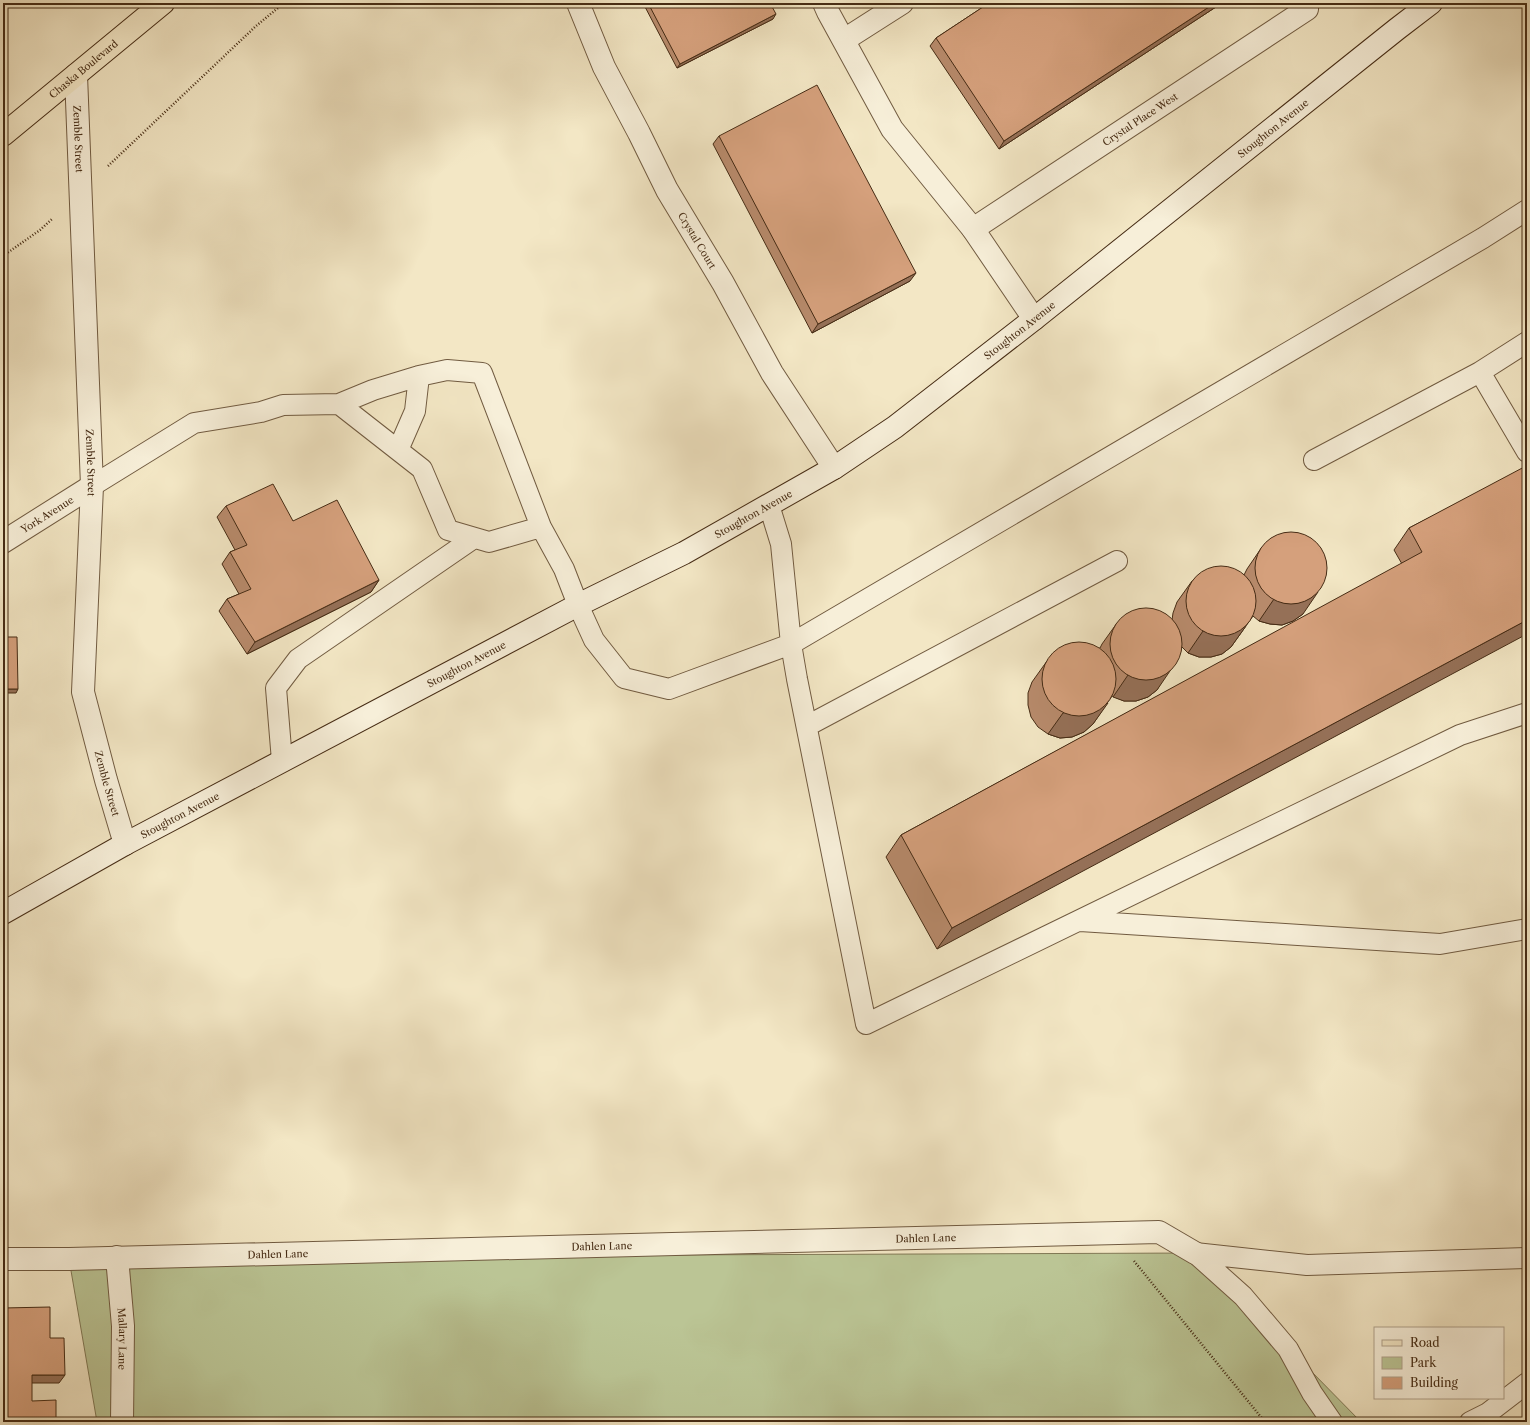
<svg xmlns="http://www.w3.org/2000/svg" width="1530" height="1425" font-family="'Libre Caslon Text',serif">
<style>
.green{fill:#bbc595;stroke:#807855}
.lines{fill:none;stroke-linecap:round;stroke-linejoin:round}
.lane-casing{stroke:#715b41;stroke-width:22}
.street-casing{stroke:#715b41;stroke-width:24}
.secondary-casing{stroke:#462c15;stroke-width:24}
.primary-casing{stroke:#462c15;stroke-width:24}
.path{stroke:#462c15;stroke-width:2.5;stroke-dasharray:1 2;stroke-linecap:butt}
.lane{stroke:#f7efd9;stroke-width:20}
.street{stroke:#f7efd9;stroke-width:22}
.secondary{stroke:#f7efd9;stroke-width:22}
.primary{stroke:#f3e7c5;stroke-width:22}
.wall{fill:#b78a6b;stroke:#462c15}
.shaded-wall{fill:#957057;stroke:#462c15}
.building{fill:#d5a07c;stroke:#462c15}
.labels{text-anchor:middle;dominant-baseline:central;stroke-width:3;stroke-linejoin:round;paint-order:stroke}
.street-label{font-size:10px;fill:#462c15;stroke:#f7efd9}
</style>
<rect width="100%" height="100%" fill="#f3e7c5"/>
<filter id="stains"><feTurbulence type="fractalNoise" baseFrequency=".005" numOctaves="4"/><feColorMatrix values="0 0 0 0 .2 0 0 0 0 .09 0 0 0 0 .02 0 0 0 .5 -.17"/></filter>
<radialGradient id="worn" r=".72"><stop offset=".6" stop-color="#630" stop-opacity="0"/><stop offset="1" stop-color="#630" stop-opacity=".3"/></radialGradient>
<path class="green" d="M1195 1253 1361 1422H97L69 1259 117 1257Z"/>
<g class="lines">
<g class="lane-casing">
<path id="lane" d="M1527 342 1480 372 1527 452
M339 404 373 390 419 376 447 370 482 373 541 527
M398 450 415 411 419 376
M1314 460 1480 372
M92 486 194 423 261 412 283 405 339 404 422 469 448 530 489 542 541 527 564 569 578 605 594 640 624 678 669 689 791 644 1483 238 1527 210
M769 505 781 544 791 644 797 679 866 1024 1460 735 1527 713
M807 726 1117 561
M282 761 276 688 298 659 474 538
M1080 921 1440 944 1527 929
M1195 1253 1307 1265 1527 1258
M1195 1253 1243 1296 1288 1349 1312 1393 1332 1422
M1470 1422 1488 1413 1527 1383"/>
</g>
<g class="street-casing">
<g id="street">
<path id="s1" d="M578 3 604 67 639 133 667 190 723 283 772 373 834 468"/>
<path d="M824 3 828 12 892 129 973 229 1034 319"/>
<path d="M844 40 902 3"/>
<path id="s2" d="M76 75 92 486 83 692 106 780 125 844"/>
<path id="s3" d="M973 229 1307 9"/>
<path id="s4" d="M3 542 92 486"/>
<path id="s5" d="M117 1257 123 1326 122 1422"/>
<path id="s6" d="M3 1259H69L1159 1232 1195 1253"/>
</g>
</g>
<g class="secondary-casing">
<g id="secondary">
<path id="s7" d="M3 913 125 844 578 605 684 553 834 468 895 427 1034 319 1397 29 1431 3"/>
</g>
</g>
<g class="primary-casing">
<g id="primary">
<path id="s8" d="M3 135 163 3"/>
</g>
</g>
<path class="path" d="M108 166 256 26 284 3
M3 256 40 230 52 219
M1134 1261 1265 1422"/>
<use href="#lane" class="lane"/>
<use href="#street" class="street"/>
<use href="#secondary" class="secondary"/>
<use href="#primary" class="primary"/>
</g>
<path class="wall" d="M643 3H770L773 19 677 68Z
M989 3H1222L999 149 930 46 936 38Z
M719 136 910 281 812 333 713 144Z
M1527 468 937 949 886 857 901 835 1402 564 1394 550 1409 528Z
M226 506 293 521 379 580 371 592 247 654 219 611 227 599 239 594 222 564 230 552 235 550 217 517Z
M1262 547 1303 614 1293 621 1282 625 1270 624 1259 621 1253 616 1231 647 1222 654 1211 657H1199L1188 653 1182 647 1157 690 1148 697 1136 701H1124L1112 696 1093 724 1084 732 1072 737 1060 738 1048 734 1038 727 1031 717 1028 705V693L1032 682 1047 661 1100 648 1102 644 1117 623 1172 620 1173 613 1177 602 1192 581 1244 575 1247 569Z"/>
<path class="shaded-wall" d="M1215 3H1222L999 149 1004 141Z
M776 14 773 19 677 68 680 64Z
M916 273 910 281 812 333 818 324Z
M379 580 371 592 247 654 255 642Z
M1318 592 1303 614 1293 621 1282 625 1270 624 1259 621 1274 599Z
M1527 620V634L937 949 952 928Z
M1246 626 1231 647 1222 654 1211 657H1199L1188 653 1203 631Z
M1172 668 1157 690 1148 697 1136 701H1124L1113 697 1128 675Z
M3 689H18L16 693H3Z
M1108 703 1093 724 1084 732 1072 737 1060 738 1048 734 1063 713Z
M32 1375H65L59 1383H26Z"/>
<path class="building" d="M648 3H770L776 14 680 64Z
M989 3H1215L1004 141 936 38Z
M817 85 916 273 818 324 719 136Z
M1526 466 1527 468V620L952 928 901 835 1422 552 1409 528Z
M273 484 293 521 337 500 379 580 255 642 227 599 251 589 230 552 247 545 226 506Z
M1255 568a36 36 0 1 1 72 0a36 36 0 1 1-72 0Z
M1186 601a35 35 0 1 1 70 0a35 35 0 1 1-70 0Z
M1110 644a36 36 0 1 1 72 0a36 36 0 1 1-72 0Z
M3 637H17L18 689H3Z
M1042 679a37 37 0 1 1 74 0a37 37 0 1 1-74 0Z
M50 1307V1338H64L65 1375H32V1401L56 1400V1422H3V1308Z"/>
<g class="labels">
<g class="street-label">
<text stroke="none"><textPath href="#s8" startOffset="104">Chaska Boulevard</textPath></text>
<text stroke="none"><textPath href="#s3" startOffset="200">Crystal Place West</textPath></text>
<text stroke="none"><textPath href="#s7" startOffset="1498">Stoughton Avenue</textPath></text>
<text stroke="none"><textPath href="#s2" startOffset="64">Zemble Street</textPath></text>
<text stroke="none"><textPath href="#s1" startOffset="266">Crystal Court</textPath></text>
<text stroke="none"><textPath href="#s7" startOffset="1174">Stoughton Avenue</textPath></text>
<text stroke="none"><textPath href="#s2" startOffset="388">Zemble Street</textPath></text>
<text stroke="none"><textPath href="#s4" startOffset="52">York Avenue</textPath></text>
<text stroke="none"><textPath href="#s7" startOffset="850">Stoughton Avenue</textPath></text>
<text stroke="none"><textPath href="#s7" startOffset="526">Stoughton Avenue</textPath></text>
<text stroke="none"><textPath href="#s2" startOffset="712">Zemble Street</textPath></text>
<text stroke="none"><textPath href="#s7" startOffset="202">Stoughton Avenue</textPath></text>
<text stroke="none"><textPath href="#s6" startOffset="923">Dahlen Lane</textPath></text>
<text stroke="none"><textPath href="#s6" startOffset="599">Dahlen Lane</textPath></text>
<text stroke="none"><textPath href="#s6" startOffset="275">Dahlen Lane</textPath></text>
<text stroke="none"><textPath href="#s5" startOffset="82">Mallary Lane</textPath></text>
</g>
</g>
<rect width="1530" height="1425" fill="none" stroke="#f3e7c5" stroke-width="16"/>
<rect x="4" y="4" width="1522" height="1417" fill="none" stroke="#462c15" stroke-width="2"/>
<rect x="8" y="8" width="1514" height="1409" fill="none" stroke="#462c15"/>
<rect x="1374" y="1327" width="130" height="72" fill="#f7efd9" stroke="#b0a18b"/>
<rect x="1382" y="1340" width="20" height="6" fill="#f3e7c5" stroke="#b0a18b"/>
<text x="1410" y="1347" font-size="12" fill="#462c15">Road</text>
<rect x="1382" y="1357" width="20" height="12" fill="#bbc595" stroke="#b0a18b"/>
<text x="1410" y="1367" font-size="12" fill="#462c15">Park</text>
<rect x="1382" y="1377" width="20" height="12" fill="#d5a07c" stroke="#b0a18b"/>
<text x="1410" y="1387" font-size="12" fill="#462c15">Building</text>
<rect width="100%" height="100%" filter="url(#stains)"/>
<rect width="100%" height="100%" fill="url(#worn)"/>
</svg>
